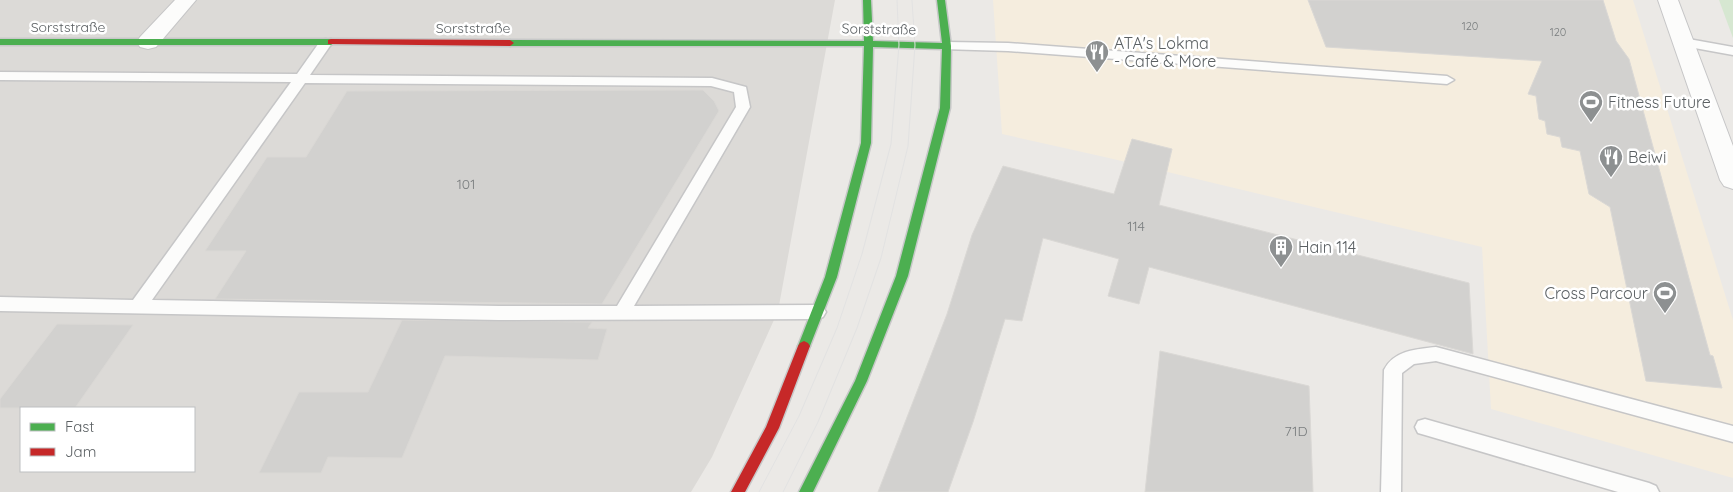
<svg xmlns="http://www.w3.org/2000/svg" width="1733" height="492" font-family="Quicksand,sans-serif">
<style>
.commercial{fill:#f5edde}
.industrial{fill:#dcdad7;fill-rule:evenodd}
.green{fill:#d6e7d1}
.building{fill:#d2d1cf;stroke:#dad8d5}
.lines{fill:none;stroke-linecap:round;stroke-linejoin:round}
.lane-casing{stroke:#c6c6c7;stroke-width:3}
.street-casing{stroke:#c6c6c7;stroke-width:2}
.fast-casing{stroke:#c7c8c8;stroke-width:3}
.jam-casing{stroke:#c7c8c8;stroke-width:3}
.lane{fill:#fcfcfb;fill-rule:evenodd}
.street{fill:#fcfcfb;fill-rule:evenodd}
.fast{fill:#4caf50;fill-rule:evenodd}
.jam{fill:#c62828;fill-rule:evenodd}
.tram{stroke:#e2e2e2;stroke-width:1}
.labels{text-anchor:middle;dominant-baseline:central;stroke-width:5;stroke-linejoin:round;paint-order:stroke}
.far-number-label{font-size:11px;fill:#7a7e7f}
.far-street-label{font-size:14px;fill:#5b6063;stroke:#fff}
.number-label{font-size:14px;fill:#7a7e7f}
.poi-label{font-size:16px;fill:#5b6063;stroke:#fff;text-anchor:start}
</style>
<rect width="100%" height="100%" fill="#ebe9e6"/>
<path class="commercial" d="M993 0H1633L1733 320V478L1491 409 1482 247 1109 158 1002 134Z"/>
<path class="industrial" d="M0 0H835L778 311 712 457 691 492H0ZM21 408H194V471H21Z"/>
<path class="green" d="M1719 0H1733V38Z"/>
<path class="building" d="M1308 0H1603L1616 41 1629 59 1710 355 1713 356 1722 388 1646 381 1610 207 1589 194 1580 151 1562 147 1560 137 1547 134 1545 121 1539 119 1536 96 1528 94 1542 61 1326 47Z
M703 90 714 101 719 111 602 304 215 299 246 251H205L267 157H306L347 91Z
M1132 139 1172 149 1159 205 1469 283 1473 354 1149 267 1139 304 1108 296 1119 259 1043 238 1022 321 1005 319 973 422 948 492H878L947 314 972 235 1003 166 1114 194Z
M402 320 592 322 588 328 607 329 598 360 445 356 402 458 328 457 321 473H259L299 392H368Z
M57 324 133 325 75 408H0V399Z
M1160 351 1309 386 1313 492H1145Z"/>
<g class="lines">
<g class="lane-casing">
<path id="lane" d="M1683 38 1733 47V55L1678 45 1677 42 1678 39Z
M326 39 332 43 310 75 712 78 746 87 750 107 634 306 817 305 823 307 826 312 823 317 817 319 499 320 0 311V297L133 300 291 82 0 80V72L297 74 321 40ZM305 83 711 86 734 92 736 107 617 306H499L152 300Z
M947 42 1008 43 1447 76 1454 80 1447 84 1008 51 942 49 941 46Z
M1436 347 1733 426V442L1436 361 1414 364 1402 373 1401 492H1381L1384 370C1394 350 1417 349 1436 347Z
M1425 419 1649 483 1656 486 1659 492H1618L1425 435 1418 433 1415 427 1418 421Z"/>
</g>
<g class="street-casing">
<path id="street" d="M175 0H196L156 47 148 49 140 47 137 42 140 37Z
M1658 0H1678L1733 146V189L1724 186 1720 180Z"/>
</g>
<g class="fast-casing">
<path id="fast" d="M863 0H871L873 41 942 43 937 0H945L951 46 950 108 908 276 867 381 813 492H799L855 381 896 276 940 108 942 49 873 47 871 143 837 277 810 346 808 349 804 351 800 349 798 346 825 277 861 143 864 46H510L506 43 510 40 864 41Z
M0 39H331L335 42 331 45H0Z"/>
</g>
<g class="jam-casing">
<path id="jam" d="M331 39 510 40 514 43 510 46 328 44V40Z
M804 341 808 343 810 346 779 428 745 492H731L766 427 798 346 800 343Z"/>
</g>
<use href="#lane" class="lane"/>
<use href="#street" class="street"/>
<use href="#fast" class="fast"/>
<use href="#jam" class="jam"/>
<path class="tram" d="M759 492 799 416 837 328 862 254 891 144 899 45 897 0
M783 492 818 422 857 328 881 258 908 146 915 45 912 0"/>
</g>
<defs>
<g id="restaurant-pin" transform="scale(1.25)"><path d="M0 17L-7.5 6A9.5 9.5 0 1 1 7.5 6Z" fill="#8d9091" stroke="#fff"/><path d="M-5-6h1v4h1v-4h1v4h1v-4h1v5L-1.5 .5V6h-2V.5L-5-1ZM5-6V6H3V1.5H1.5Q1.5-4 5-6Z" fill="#fff"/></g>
<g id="stadium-pin" transform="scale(1.25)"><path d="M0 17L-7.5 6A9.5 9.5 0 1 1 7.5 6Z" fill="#8d9091" stroke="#fff"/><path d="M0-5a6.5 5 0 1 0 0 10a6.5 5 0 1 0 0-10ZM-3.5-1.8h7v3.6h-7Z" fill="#fff"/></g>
<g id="building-pin" transform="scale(1.25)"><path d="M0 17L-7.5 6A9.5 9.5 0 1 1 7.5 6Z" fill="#8d9091" stroke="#fff"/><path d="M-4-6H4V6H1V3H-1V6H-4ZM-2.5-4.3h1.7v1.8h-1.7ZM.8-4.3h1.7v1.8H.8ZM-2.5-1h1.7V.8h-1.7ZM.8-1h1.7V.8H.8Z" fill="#fff"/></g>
</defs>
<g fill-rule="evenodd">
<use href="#restaurant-pin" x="1097" y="52"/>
<use href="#stadium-pin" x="1591" y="102"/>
<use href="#restaurant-pin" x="1611" y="157"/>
<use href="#building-pin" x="1281" y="247"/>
<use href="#stadium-pin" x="1665" y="293"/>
</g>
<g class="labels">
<g class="far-number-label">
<text x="1470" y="26">120</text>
<text x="1558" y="32">120</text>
</g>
<g class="far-street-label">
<text x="68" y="27">Sorststraße</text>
<text x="473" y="28">Sorststraße</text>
<text transform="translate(879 29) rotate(1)">Sorststraße</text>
</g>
<g class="number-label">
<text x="466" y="184">101</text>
<text x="1136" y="226">114</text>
<text x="1296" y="431">71D</text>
</g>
<g class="poi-label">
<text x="1114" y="43">ATA's Lokma<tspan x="1114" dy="18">- Café &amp; More</tspan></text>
<text x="1608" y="102">Fitness Future</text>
<text x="1628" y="157">Beiwi</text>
<text x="1298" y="247">Hain 114</text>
<text x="1648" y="293" text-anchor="end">Cross Parcour</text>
</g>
</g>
<rect x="20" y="407" width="175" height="65" fill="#ffffff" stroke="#bdbfc1"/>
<rect x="30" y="423" width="25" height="8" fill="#4caf50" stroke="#bdbfc1"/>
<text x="65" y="432" font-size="15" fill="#5b6063">Fast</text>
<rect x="30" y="448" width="25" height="8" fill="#c62828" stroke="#bdbfc1"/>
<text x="65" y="457" font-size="15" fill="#5b6063">Jam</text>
</svg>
